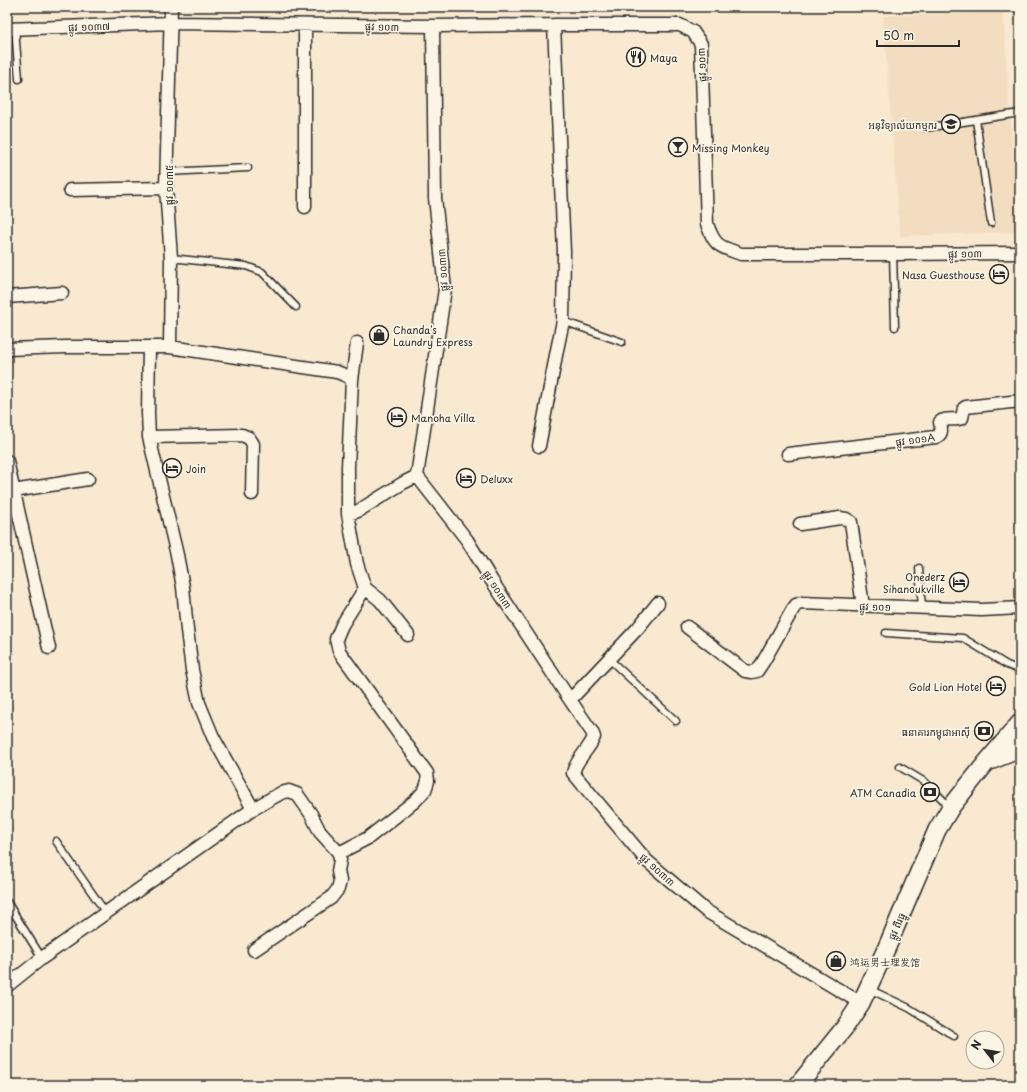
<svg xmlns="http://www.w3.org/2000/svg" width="1027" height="1092" font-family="'Playpen Sans','LXGW WenKai TC','Noto Sans Khmer',sans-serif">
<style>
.built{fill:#f3ddc0}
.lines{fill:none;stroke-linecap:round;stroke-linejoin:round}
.service-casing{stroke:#2b2b2b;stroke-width:9}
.minor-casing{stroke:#2b2b2b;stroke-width:15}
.secondary-casing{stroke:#2b2b2b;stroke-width:20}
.service{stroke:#fcf5e5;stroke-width:6}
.minor{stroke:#fcf5e5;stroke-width:12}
.secondary{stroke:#fcf5e5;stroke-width:17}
.labels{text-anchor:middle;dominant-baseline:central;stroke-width:3.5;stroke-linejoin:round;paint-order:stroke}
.street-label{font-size:10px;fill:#2b2b2b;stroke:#fcf5e5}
.poi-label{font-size:10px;fill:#2b2b2b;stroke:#fcf5e5;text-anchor:start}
</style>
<rect width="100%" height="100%" fill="#f9e9d1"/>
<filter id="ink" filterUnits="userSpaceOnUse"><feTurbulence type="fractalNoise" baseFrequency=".025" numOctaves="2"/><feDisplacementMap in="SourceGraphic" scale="8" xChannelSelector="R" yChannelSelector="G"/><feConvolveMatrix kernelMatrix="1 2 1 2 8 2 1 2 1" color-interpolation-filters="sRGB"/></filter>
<g filter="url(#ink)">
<path class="built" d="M1003 12 1018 232 900 236 883 16Z"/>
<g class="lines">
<g class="service-casing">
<path id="service" d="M15 29 19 79
M976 120 991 223
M925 128 1020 113
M167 172 248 168
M893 254 895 327
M171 258 246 266 262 272 296 307
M563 321 622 342
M919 568 922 608
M886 633 963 638 1007 665 1020 670
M609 659 676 721
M900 767 925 782 950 807
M56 841 106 913
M7 902 42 958
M869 989 909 1008 954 1036"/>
</g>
<g class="minor-casing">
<path id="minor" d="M305 25V207
M433 26 435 198 445 289 417 476 467 540 492 581 570 700 592 732 594 737C589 750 576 759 573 773L647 861 706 911 861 1003
M7 29 171 23 433 26 554 25H680L693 32 701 44 707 224C715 247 719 246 741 254H893L1020 253
M70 190 166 188
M7 297 62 293
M357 343 352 380 348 467V514L357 564 365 588 380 600 408 635
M149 347 148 413 149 437 177 555 183 587 187 630 192 670 199 703 213 737 253 809
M170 347 171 258 166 188 171 7
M7 349 66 347H170L337 372 347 376 352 380
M149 437 242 435 249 438 253 444 252 494
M539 446 557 350 563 321 564 252 554 25
M788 454 936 437C943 434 941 429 940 422 945 417 955 421 962 418L964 408 966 407 1020 401
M7 461 49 648
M7 492 88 479
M348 514 358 511 403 483 417 476
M800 524 840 518 846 519 851 522 863 606
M687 627 745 671 752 672 757 671 763 662 793 609 796 605 801 603 982 610 1020 608
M570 700 638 628 658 603
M339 853 368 838 415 801 425 790 428 781 427 773 339 651 336 639 342 625 365 588
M7 986 42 958 253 809 281 793 289 791 297 794 311 814 320 832 339 853 340 860 338 871 340 881 338 889 331 898 254 950"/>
</g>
<g class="secondary-casing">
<path id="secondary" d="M990 761 1020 749
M798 1085 845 1027 861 1003 887 947 937 830 951 807 986 763 1020 723"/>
</g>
<use href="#service" class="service"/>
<use href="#minor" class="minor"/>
<use href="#secondary" class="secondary"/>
</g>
</g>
<defs>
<g id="restaurant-ring" transform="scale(1)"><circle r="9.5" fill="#fcf5e5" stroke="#2b2b2b" stroke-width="1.5"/><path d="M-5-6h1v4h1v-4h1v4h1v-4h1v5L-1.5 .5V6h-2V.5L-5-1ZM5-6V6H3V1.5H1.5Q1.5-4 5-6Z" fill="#2b2b2b"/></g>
<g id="school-ring" transform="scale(1)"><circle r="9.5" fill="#fcf5e5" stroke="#2b2b2b" stroke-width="1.5"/><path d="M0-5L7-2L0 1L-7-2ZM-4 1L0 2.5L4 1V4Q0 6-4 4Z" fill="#2b2b2b"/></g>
<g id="bar-ring" transform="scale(1)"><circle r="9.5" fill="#fcf5e5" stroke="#2b2b2b" stroke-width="1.5"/><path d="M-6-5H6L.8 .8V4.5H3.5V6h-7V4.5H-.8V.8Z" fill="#2b2b2b"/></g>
<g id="hotel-ring" transform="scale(1)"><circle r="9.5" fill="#fcf5e5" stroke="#2b2b2b" stroke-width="1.5"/><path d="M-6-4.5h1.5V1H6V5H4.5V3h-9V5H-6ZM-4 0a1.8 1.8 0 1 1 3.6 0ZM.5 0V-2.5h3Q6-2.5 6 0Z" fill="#2b2b2b"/></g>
<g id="shop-ring" transform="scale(1)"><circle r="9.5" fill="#fcf5e5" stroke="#2b2b2b" stroke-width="1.5"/><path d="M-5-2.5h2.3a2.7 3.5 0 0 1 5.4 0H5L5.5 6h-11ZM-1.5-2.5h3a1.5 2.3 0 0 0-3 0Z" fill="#2b2b2b"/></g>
<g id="bank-ring" transform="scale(1)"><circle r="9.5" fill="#fcf5e5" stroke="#2b2b2b" stroke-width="1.5"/><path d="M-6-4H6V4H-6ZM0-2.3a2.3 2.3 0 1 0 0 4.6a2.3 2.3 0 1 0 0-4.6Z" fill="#2b2b2b"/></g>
</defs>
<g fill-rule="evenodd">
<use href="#restaurant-ring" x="636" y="57"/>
<use href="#school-ring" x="951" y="124"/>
<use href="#bar-ring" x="678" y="147"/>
<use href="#hotel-ring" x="999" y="274"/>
<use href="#shop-ring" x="379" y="335"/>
<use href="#hotel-ring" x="397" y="417"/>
<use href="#hotel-ring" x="172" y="468"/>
<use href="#hotel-ring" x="466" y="478"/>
<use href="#hotel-ring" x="959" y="582"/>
<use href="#hotel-ring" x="996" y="686"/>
<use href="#bank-ring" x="984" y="731"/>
<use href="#bank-ring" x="930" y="792"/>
<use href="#shop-ring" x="836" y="961"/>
</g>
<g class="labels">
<g class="street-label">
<text transform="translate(89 26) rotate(-2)">ផ្លូវ ១០៣៧</text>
<text transform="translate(382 26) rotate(1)">ផ្លូវ ១០៣</text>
<text transform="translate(701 65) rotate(-93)">ផ្លូវ ១០៣</text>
<text transform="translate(168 185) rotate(-90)">ផ្លូវ ១០៣៥</text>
<text transform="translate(965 253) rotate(-1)">ផ្លូវ ១០៣</text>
<text transform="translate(442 270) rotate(-94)">ផ្លូវ ១០៣៣</text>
<text transform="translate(915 439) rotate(-8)">ផ្លូវ ១០១A</text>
<text transform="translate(498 589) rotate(57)">ផ្លូវ ១០៣៣</text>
<text transform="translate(875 606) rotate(2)">ផ្លូវ ១០១</text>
<text transform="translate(658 869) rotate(42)">ផ្លូវ ១០៣៣</text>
<text transform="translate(896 926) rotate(-67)">ផ្លូវ ពីរធ្នូ</text>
</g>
<g class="poi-label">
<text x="650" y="57">Maya</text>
<text x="937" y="124" text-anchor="end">អនុវិទ្យាល័យកម្មករ</text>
<text x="692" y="147">Missing Monkey</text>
<text x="985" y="274" text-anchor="end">Nasa Guesthouse</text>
<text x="393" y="329">Chanda's<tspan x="393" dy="12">Laundry Express</tspan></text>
<text x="411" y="417">Manoha Villa</text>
<text x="186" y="468">Join</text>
<text x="480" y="478">Deluxx</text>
<text x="945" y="576" text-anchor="end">Onederz<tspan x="945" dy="12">Sihanoukville</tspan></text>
<text x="982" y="686" text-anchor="end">Gold Lion Hotel</text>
<text x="970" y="731" text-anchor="end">ធនាគារកម្ពុជាអាសុី</text>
<text x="916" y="792" text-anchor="end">ATM Canadia</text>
<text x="850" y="961">鸿运男士理发馆</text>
</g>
</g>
<rect width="1027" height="1092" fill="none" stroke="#fcf5e5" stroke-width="24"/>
<rect x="12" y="12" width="1003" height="1068" fill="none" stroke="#2b2b2b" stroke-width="1.5" filter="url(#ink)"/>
<g transform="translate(985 1050) rotate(301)"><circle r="19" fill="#fcf5e5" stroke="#a8a49b"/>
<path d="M0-3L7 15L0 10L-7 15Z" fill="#2b2b2b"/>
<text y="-6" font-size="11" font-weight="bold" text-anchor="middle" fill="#2b2b2b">N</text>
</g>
<path d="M877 40v6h82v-6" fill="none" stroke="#2b2b2b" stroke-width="2"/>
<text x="883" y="40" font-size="12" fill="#2b2b2b" stroke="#fcf5e5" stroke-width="3" paint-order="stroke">50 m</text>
</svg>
